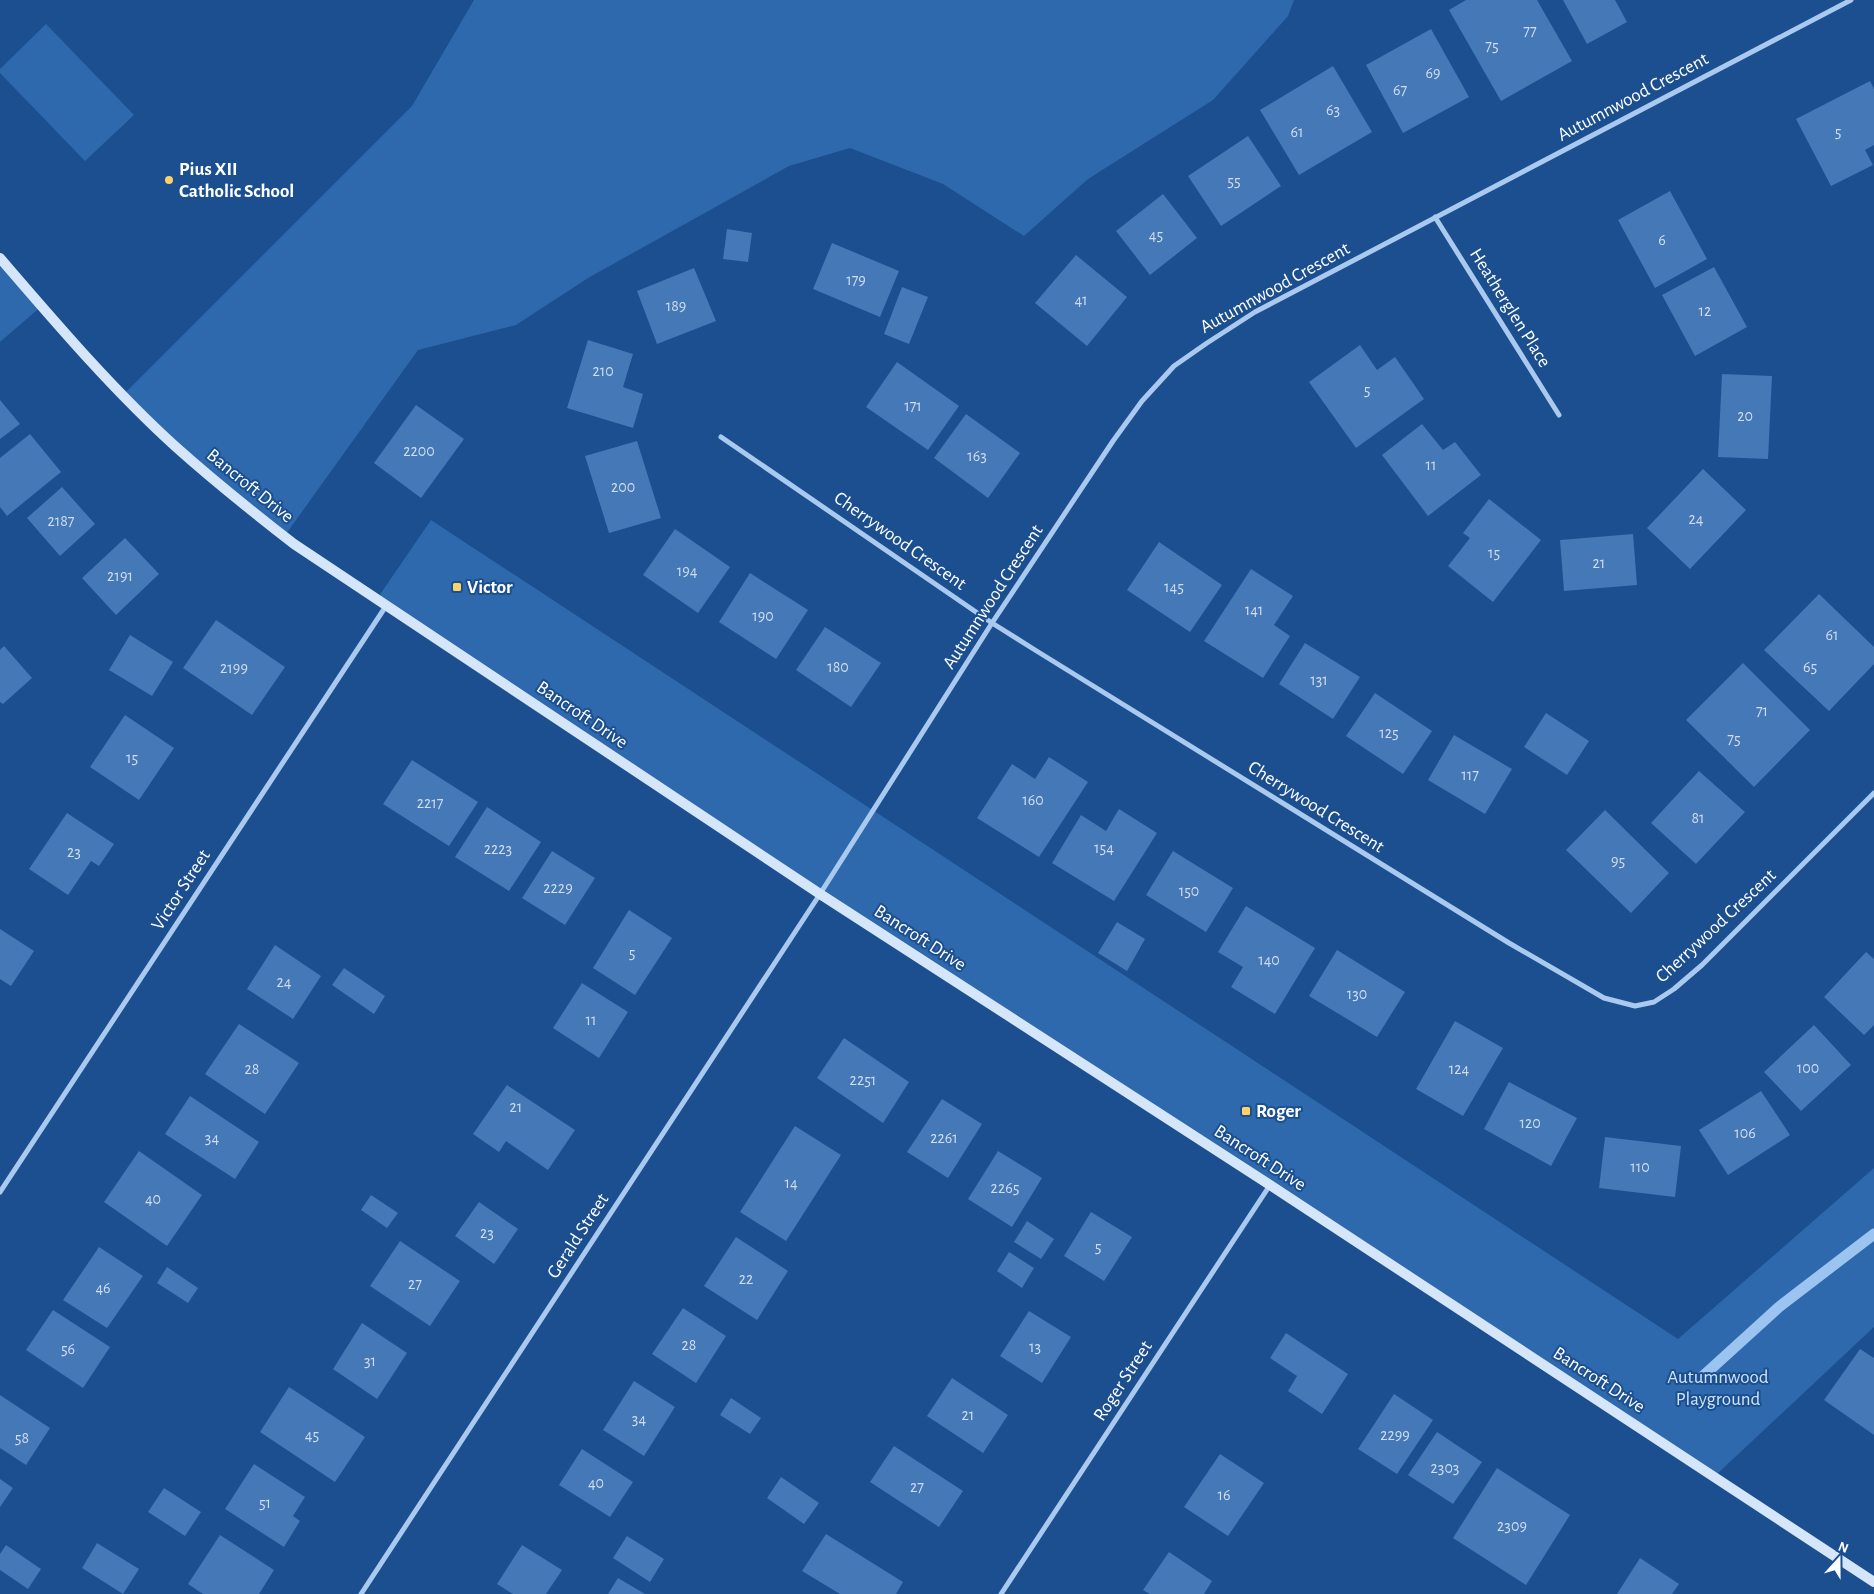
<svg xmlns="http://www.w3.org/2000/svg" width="1874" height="1594" font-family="'Alegreya Sans',sans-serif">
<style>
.green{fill:#2e69ad}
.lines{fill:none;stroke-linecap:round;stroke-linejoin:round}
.stream{stroke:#9cc4f0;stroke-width:11}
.building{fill:#4478b7}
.street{stroke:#a9c9ee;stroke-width:5}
.secondary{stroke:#d6e6fa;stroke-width:10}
.poi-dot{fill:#ffd166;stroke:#1b4f8f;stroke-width:2}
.labels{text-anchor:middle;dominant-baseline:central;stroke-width:4;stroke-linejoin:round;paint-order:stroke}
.number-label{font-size:16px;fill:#d0dded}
.street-label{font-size:19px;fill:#fff;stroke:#1b4f8f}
.poi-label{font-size:19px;font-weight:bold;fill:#fff;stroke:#1b4f8f;text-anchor:start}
.park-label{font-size:19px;fill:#cfe3fa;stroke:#1b4f8f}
</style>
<rect width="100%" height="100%" fill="#1b4f8f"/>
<path class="green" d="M474 0H1294L1288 16 1213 100 1088 179 1024 236 943 184 850 148 789 166 588 278 516 325 418 350 286 534 177 446 125 393 412 106Z
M46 24 134 115 85 161 0 73V69Z
M0 253 44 304 0 342Z
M431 520 1678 1339 1874 1168V1327L1717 1474 820 890 379 596Z"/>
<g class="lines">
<path class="stream" d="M1702 1377 1779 1307 1874 1234"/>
</g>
<path class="building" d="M1466 0H1537L1572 61 1501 101 1449 10Z
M1563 0H1615L1627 22 1587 44Z
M1431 29 1469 97 1403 133 1366 65Z
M1333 66 1372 132 1299 175 1260 110Z
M1870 81 1874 89V145L1865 150 1873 165 1831 186 1796 119Z
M1248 136 1281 186 1221 226 1188 176Z
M1670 191 1707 259 1655 288 1618 220Z
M1163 194 1197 238 1150 275 1116 231Z
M727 229 752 233 748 262 723 259Z
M832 243 899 271 880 317 813 289Z
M1076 255 1127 297 1087 346 1035 303Z
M1714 267 1747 327 1695 356 1662 295Z
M694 268 716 321 657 344 637 291Z
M902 287 928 297 909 344 884 334Z
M588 340 633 354 623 387 643 394 633 428 567 408Z
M1360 345 1377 370 1395 357 1424 399 1356 448 1309 382Z
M897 362 959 406 928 450 866 407Z
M1722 374 1772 376 1768 459 1718 457Z
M0 400 20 424 0 439Z
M416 405 464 439 421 498 374 463Z
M966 414 1020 453 988 498 934 458Z
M1422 424 1443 450 1455 442 1481 475 1428 516 1382 455Z
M30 434 61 472 7 516 0 507V458Z
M637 441 661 518 609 533 585 456Z
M1703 469 1746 510 1690 569 1647 528Z
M62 487 95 524 60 556 27 518Z
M1489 499 1541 540 1493 602 1448 566 1470 538 1463 533Z
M675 529 730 567 698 613 643 575Z
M1633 534 1637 585 1564 591 1560 540Z
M125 538 159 574 116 615 82 578Z
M1159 542 1222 585 1190 632 1127 590Z
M1251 569 1293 596 1274 625 1290 636 1263 678 1204 641Z
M750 573 808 610 776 659 719 622Z
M1819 594 1874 647V664L1829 711 1764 650Z
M216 620 285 667 252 715 183 668Z
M825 627 881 663 851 707 796 670Z
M130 635 173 662 152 696 109 670Z
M1305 643 1360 677 1333 719 1279 684Z
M4 646 32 678 3 704 0 702V650Z
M1743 663 1810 730 1754 787 1686 720Z
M1375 693 1432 731 1403 774 1346 736Z
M1546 713 1589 741 1567 775 1524 747Z
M125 715 174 748 139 800 90 767Z
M1454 735 1512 769 1485 814 1428 780Z
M1049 757 1088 782 1039 857 977 818 1012 764 1035 779Z
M412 760 478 802 449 846 383 804Z
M1699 771 1745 812 1696 864 1651 823Z
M487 807 541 842 509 891 455 857Z
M1119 809 1157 833 1114 901 1052 863 1081 815 1106 831Z
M1605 810 1669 873 1631 913 1566 850Z
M67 813 114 844 99 866 91 861 68 895 29 869Z
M552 851 595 878 565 925 522 898Z
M1173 851 1233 888 1206 932 1146 895Z
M1246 906 1315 948 1275 1014 1231 987 1243 967 1218 952Z
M629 910 672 938 635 995 593 968Z
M1117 922 1145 939 1127 971 1098 953Z
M0 929 34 951 11 986 0 979Z
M275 945 321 976 293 1019 247 989Z
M1337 950 1405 992 1377 1037 1309 996Z
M1866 952 1874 959V1025L1864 1035 1824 997Z
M344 968 385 996 374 1014 332 985Z
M582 983 628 1012 599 1058 553 1028Z
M1455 1021 1503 1048 1463 1116 1416 1089Z
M239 1024 299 1063 265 1114 205 1074Z
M1814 1025 1851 1065 1801 1111 1764 1072Z
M844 1038 909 1082 883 1123 817 1078Z
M1509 1082 1577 1118 1551 1166 1484 1129Z
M507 1085 575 1130 548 1170 506 1141 499 1152 473 1134Z
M1761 1091 1790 1135 1728 1175 1699 1130Z
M190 1096 259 1142 235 1179 165 1134Z
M942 1099 982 1124 948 1178 907 1152Z
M795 1126 841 1155 786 1241 740 1212Z
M1605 1137 1681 1146 1675 1197 1599 1188Z
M139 1151 202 1195 167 1246 104 1202Z
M998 1151 1042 1178 1012 1227 968 1199Z
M371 1195 398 1213 387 1228 361 1210Z
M479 1202 518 1229 494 1264 455 1236Z
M1091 1212 1132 1237 1104 1281 1064 1256Z
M1027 1221 1054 1239 1041 1259 1014 1242Z
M736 1237 788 1271 757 1320 704 1286Z
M400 1241 460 1281 430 1326 370 1286Z
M99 1247 143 1276 107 1328 63 1300Z
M1009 1252 1034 1268 1022 1288 997 1271Z
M167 1267 198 1288 188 1303 157 1283Z
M683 1308 726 1336 696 1383 652 1354Z
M53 1310 110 1347 83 1388 26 1350Z
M1029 1311 1071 1337 1042 1383 1000 1356Z
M362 1323 407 1353 377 1399 333 1369Z
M1286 1333 1348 1374 1322 1414 1288 1391 1297 1376 1270 1358Z
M1860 1349 1874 1358V1435L1824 1400Z
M952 1378 1008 1415 983 1453 927 1416Z
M634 1381 675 1407 644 1456 603 1430Z
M289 1387 365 1437 335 1482 260 1432Z
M1394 1394 1433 1420 1397 1474 1358 1449Z
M0 1395 50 1428 26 1465 0 1448Z
M731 1398 761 1418 750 1434 720 1415Z
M1437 1432 1482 1462 1453 1504 1408 1475Z
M894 1446 963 1491 939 1527 870 1482Z
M582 1449 633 1482 610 1517 559 1485Z
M1220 1454 1264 1483 1228 1536 1184 1507Z
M254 1464 305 1497 293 1516 300 1521 284 1547 225 1509Z
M1497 1468 1570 1515 1526 1585 1453 1538Z
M781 1477 819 1503 804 1524 767 1498Z
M0 1479 13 1488 0 1507Z
M164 1488 201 1512 185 1536 148 1512Z
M826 1534 903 1582 896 1594H840L802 1571Z
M220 1535 274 1570 259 1594H203L188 1584Z
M627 1536 664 1559 650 1582 613 1558Z
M97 1543 139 1569 123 1594 82 1568Z
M6 1545 41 1569 28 1589 0 1570V1554Z
M522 1545 562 1570 546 1594H513L497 1584Z
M1169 1552 1212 1581 1204 1594H1150L1143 1590Z
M1640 1558 1679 1584 1672 1594H1617Z
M618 1578 645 1594H608Z"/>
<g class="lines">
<path class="street" d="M1435 217 1559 415
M721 437 992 623 1035 650 1509 943 1604 998 1635 1006 1654 1002 1674 989 1702 965 1874 793
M0 1192 386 606
M361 1594 820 894 992 623 1113 441 1142 401 1174 366 1207 343 1255 312 1851 0
M1001 1594 1270 1185"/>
<path class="secondary" d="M0 258C56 323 112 389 176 447 214 481 254 513 294 544L820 894 1270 1185 1874 1582"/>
</g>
<g class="poi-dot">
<circle cx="169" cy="180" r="5"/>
<rect x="452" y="582" width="10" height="10" rx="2.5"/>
<rect x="1241" y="1106" width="10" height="10" rx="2.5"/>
</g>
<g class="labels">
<g class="number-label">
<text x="1530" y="31">77</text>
<text x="1492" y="46">75</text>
<text x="1433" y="73">69</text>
<text x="1400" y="90">67</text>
<text x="1333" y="110">63</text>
<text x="1297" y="132">61</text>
<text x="1838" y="132">5</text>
<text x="1234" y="181">55</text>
<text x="1156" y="235">45</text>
<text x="1662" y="240">6</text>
<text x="856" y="280">179</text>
<text x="1081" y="300">41</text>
<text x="676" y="306">189</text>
<text x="1705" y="311">12</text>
<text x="603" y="371">210</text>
<text x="1367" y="390">5</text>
<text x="913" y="406">171</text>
<text x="1745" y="416">20</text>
<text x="419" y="451">2200</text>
<text x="977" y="456">163</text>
<text x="1431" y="465">11</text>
<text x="623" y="487">200</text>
<text x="1696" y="519">24</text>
<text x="61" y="521">2187</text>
<text x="1494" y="553">15</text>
<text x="1599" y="563">21</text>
<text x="687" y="571">194</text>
<text x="120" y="576">2191</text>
<text x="1174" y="587">145</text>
<text x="1254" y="610">141</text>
<text x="763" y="616">190</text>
<text x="1832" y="635">61</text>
<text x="838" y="667">180</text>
<text x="1810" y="667">65</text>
<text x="234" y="668">2199</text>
<text x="1319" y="680">131</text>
<text x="1762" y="711">71</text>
<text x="1389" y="733">125</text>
<text x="1734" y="739">75</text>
<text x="132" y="758">15</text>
<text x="1470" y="775">117</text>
<text x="1033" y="800">160</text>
<text x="430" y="803">2217</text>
<text x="1698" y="818">81</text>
<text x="1104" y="848">154</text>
<text x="498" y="849">2223</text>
<text x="74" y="852">23</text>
<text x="1618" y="861">95</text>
<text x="558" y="888">2229</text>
<text x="1189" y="891">150</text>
<text x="632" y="953">5</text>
<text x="1269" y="960">140</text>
<text x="284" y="982">24</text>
<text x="1357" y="994">130</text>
<text x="591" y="1020">11</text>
<text x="1808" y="1068">100</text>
<text x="252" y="1069">28</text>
<text x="1459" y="1069">124</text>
<text x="863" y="1080">2251</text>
<text x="516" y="1107">21</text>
<text x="1530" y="1123">120</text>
<text x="1745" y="1133">106</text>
<text x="212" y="1138">34</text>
<text x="944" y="1138">2261</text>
<text x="1640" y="1167">110</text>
<text x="791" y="1183">14</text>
<text x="1005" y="1188">2265</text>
<text x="153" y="1199">40</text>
<text x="487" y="1233">23</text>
<text x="1098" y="1247">5</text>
<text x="746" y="1279">22</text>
<text x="415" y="1284">27</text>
<text x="103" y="1288">46</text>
<text x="689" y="1345">28</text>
<text x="1035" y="1347">13</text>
<text x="68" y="1349">56</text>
<text x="370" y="1361">31</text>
<text x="968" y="1415">21</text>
<text x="639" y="1419">34</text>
<text x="312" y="1435">45</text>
<text x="1395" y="1435">2299</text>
<text x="22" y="1438">58</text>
<text x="1445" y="1468">2303</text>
<text x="596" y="1483">40</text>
<text x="917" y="1487">27</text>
<text x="1224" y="1495">16</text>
<text x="265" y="1503">51</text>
<text x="1512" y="1526">2309</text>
</g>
<g class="street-label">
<text transform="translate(1633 97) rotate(-28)">Autumnwood Crescent</text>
<text transform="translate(1275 288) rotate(-29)">Autumnwood Crescent</text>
<text transform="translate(1510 308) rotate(58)">Heatherglen Place</text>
<text transform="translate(250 486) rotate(39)">Bancroft Drive</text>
<text transform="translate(900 541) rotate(35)">Cherrywood Crescent</text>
<text transform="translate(993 597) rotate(-57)">Autumnwood Crescent</text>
<text transform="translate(582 715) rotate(34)">Bancroft Drive</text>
<text transform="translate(1316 807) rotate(32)">Cherrywood Crescent</text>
<text transform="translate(181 890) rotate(-57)">Victor Street</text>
<text transform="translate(1716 926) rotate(-43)">Cherrywood Crescent</text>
<text transform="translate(920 938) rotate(33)">Bancroft Drive</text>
<text transform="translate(1260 1158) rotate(33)">Bancroft Drive</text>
<text transform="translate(578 1236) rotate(-57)">Gerald Street</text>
<text transform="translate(1599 1380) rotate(33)">Bancroft Drive</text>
<text transform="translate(1123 1381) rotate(-57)">Roger Street</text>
</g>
<g class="poi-label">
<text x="179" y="169">Pius XII<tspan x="179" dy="22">Catholic School</tspan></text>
<text x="467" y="587">Victor</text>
<text x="1256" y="1111">Roger</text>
</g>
<g class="park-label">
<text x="1718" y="1377">Autumnwood<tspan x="1718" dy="22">Playground</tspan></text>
</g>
</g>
<g transform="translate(1839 1559) rotate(21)" stroke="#1b4f8f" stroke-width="4" paint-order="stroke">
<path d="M0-4L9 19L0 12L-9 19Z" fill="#ffffff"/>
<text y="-8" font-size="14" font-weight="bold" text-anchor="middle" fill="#ffffff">N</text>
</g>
</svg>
